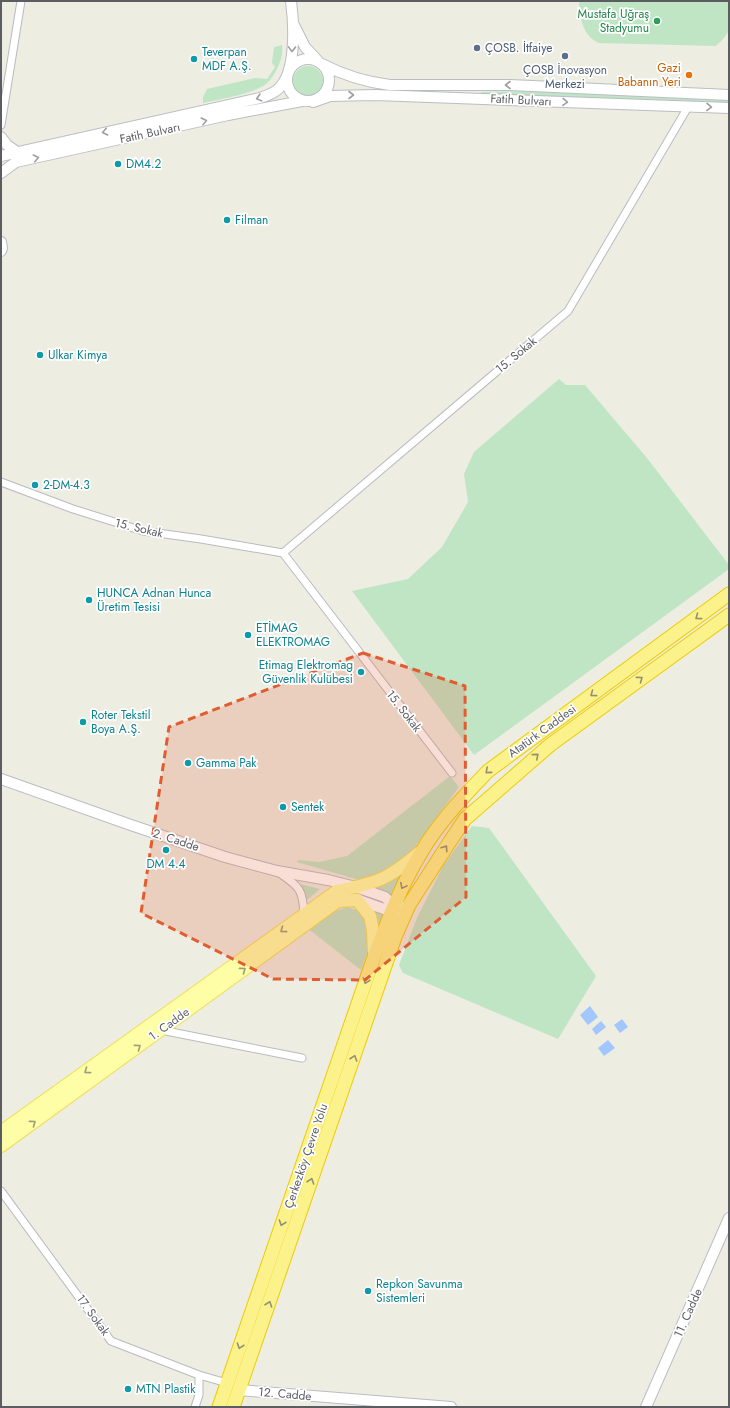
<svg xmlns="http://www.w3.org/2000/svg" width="730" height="1408" font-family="Jost,sans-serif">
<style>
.green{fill:#bfe5c5}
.water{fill:#a2c6fe}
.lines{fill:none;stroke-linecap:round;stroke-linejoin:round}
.street-casing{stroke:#babbc1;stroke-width:9}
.secondary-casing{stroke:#bbbdc4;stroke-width:12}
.primary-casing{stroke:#f0df59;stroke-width:14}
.highway-casing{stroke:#eecc02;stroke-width:15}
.street{stroke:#fff;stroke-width:7}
.secondary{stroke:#fff;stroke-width:10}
.primary{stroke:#fefea7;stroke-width:12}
.highway{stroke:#fcf28b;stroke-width:13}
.oneway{stroke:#9d9ea1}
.oneway2{stroke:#939171}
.oneway3{stroke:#9c9d7e}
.marked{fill:#e15c31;fill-opacity:0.2;stroke:#e15c31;stroke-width:3;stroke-dasharray:8 5;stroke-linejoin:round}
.leisure-dot{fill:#2e9e5b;stroke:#fff;stroke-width:1.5}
.service-dot{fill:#5c6f8a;stroke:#fff;stroke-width:1.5}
.culture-dot{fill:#0f9aa8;stroke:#fff;stroke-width:1.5}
.food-dot{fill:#e8710a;stroke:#fff;stroke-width:1.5}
.labels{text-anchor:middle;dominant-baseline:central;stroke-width:3.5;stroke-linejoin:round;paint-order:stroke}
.leisure-label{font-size:12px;fill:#27864d;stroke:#fff;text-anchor:end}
.service-label{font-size:12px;fill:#4e5e75;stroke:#fff;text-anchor:start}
.culture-label{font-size:12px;fill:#0d838f;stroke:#fff;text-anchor:start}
.food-label{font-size:12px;fill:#c56008;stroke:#fff;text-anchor:end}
.street-label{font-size:12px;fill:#5b5d63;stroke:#fff}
</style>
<rect width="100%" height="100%" fill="#edede2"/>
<path class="green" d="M579 1H729V31L723 39 716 46 599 43C583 37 579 16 579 1Z
M282 45C283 53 281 61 277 69 274 74 271 80 266 84 253 94 220 99 203 103V97L207 89 255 78 267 79 275 67 272 63 274 47Z
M293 81a15 15 0 1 1 30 0a15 15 0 1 1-30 0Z
M530 91 729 99V103L539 99 481 94V92Z
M559 379 566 385H585L647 458 729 565V569L474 755 352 591 408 579 442 547 468 502 464 474 474 452Z
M450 776 459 787 405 860 366 882 297 862 298 860 319 862 347 856Z
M472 826 489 828 596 976 558 1039 403 973 399 965 417 918 443 866Z
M404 871 392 895 367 888Z
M300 884 320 889 306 901Z
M365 906 387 912 378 936Z
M347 907 360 911 367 917 371 942 361 970 307 928 330 913Z"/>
<path class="water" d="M590 1006 598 1017 588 1025 580 1015Z
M622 1019 628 1027 620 1033 614 1025Z
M601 1021 606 1027 596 1035 592 1029Z
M608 1040 615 1048 604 1056 598 1048Z"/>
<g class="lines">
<g class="street-casing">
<path id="street" d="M1 125 21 1
M1 482 73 509 143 531 201 539 283 553 568 311 688 107
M283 553 452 773
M278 872C299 887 303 888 304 915
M161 1030 302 1058
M1 1191 111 1341 199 1375 227 1383
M195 1407 199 1395V1375"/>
</g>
<g class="secondary-casing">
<path id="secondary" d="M294 25 305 47 318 61
M287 80a21 21 0 1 1 42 0a21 21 0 1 1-42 0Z
M322 64C343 75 366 82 390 85H510L729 95
M313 102 330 96 375 95 729 108
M1 137 7 145 17 152
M1 156 260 98C266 96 272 94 277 90 297 74 294 24 291 1
M1 173 16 162 228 115 302 101
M1 242 2 248 1 251
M1 779 128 824 225 857 277 871 328 880 356 887 385 897 393 905 394 913
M356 899 384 909 393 905H399
M239 1390 451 1407
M646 1407 729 1218"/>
</g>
<g class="primary-casing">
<path id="primary" d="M1 1132 337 891C352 888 367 885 381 879 395 873 408 862 420 852
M1 1146 338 901 357 900 370 916 373 930 374 954"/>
</g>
<g class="highway-casing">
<path id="highway" d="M219 1407 374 957C388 920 401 885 422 851 439 822 465 795 488 771L729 594
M233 1407 395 937 409 905 447 846 465 819 550 745 729 615"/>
</g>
<use href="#street" class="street"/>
<use href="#secondary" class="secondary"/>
<use href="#primary" class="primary"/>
<use href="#highway" class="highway"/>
</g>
<defs><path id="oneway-chevron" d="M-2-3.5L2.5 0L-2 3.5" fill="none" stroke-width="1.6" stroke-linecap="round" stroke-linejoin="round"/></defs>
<g class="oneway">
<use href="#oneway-chevron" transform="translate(292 49) rotate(92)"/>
<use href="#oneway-chevron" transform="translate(508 85) rotate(-180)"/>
<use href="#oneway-chevron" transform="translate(351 95)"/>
<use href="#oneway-chevron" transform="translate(259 98) rotate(165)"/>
<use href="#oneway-chevron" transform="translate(565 102) rotate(2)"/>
<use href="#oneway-chevron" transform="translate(709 107) rotate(1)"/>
<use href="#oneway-chevron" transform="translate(204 121) rotate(-14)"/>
<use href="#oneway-chevron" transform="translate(105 132) rotate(168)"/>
<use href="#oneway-chevron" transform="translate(36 158) rotate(-12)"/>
</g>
<g class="oneway2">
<use href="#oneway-chevron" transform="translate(698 617) rotate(144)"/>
<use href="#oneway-chevron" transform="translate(640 679) rotate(-36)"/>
<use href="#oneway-chevron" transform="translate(593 694) rotate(144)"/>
<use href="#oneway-chevron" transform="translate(536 756) rotate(-41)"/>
<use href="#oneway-chevron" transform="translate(488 771) rotate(139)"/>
<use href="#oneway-chevron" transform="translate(445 848) rotate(-57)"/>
<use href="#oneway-chevron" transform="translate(403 886) rotate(118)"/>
<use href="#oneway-chevron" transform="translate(366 981) rotate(109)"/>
<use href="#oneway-chevron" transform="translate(354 1058) rotate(-71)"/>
<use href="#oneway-chevron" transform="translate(311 1181) rotate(-71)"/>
<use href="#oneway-chevron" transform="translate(282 1223) rotate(109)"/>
<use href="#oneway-chevron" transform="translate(269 1304) rotate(-71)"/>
<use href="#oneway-chevron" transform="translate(240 1346) rotate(109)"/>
</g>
<g class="oneway3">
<use href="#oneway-chevron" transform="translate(283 930) rotate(144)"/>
<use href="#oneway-chevron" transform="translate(243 970) rotate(-36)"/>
<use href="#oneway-chevron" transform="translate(138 1047) rotate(-36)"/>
<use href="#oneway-chevron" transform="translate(87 1071) rotate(144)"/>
<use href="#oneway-chevron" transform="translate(33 1123) rotate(-36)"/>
</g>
<path class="marked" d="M363 653 465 686 466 897 365 980 273 979 141 913 169 727Z"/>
<circle class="leisure-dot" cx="657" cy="21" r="4"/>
<g class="service-dot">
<circle cx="477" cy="48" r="4"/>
<circle cx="565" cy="56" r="4"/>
</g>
<g class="culture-dot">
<circle cx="194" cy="59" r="4"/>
<circle cx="118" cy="164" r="4"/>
<circle cx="227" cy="220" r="4"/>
<circle cx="40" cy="355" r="4"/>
<circle cx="35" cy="485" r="4"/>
<circle cx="89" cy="600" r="4"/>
<circle cx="248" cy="635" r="4"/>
<circle cx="361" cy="672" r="4"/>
<circle cx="83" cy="722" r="4"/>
<circle cx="188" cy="763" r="4"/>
<circle cx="283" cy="807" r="4"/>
<circle cx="166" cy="850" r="4"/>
<circle cx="368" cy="1291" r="4"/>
<circle cx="128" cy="1389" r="4"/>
</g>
<circle class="food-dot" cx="689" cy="75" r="4"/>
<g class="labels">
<g class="leisure-label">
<text x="649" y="14">Mustafa Uğraş<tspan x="649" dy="14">Stadyumu</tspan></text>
</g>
<g class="service-label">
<text x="485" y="48">ÇOSB. İtfaiye</text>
<text x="565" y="70" text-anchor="middle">ÇOSB İnovasyon<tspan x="565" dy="14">Merkezi</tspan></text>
</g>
<g class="culture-label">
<text x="202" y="52">Teverpan<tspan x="202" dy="14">MDF A.Ş.</tspan></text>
<text x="126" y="164">DM4.2</text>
<text x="235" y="220">Filman</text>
<text x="48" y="355">Ulkar Kimya</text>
<text x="43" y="485">2-DM-4.3</text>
<text x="97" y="593">HUNCA Adnan Hunca<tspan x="97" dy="14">Üretim Tesisi</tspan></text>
<text x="256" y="628">ETİMAG<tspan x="256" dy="14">ELEKTROMAG</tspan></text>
<text x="353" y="665" text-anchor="end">Etimag Elektromag<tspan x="353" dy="14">Güvenlik Kulübesi</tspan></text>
<text x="91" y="715">Roter Tekstil<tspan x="91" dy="14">Boya A.Ş.</tspan></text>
<text x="196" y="763">Gamma Pak</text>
<text x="291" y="807">Sentek</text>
<text x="166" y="864" text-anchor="middle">DM 4.4</text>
<text x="376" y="1284">Repkon Savunma<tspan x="376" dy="14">Sistemleri</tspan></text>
<text x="136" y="1389">MTN Plastik</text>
</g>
<g class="food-label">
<text x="681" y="68">Gazi<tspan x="681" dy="14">Babanın Yeri</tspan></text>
</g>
<g class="street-label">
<text transform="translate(521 100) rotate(3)">Fatih Bulvarı</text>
<text transform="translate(150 133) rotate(-12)">Fatih Bulvarı</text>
<text transform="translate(516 355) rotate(-40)">15. Sokak</text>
<text transform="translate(139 528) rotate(13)">15. Sokak</text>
<text transform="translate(404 711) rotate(52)">15. Sokak</text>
<text transform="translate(542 731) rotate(-36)">Atatürk Caddesi</text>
<text transform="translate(176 840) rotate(18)">2. Cadde</text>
<text transform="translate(169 1024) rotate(-36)">1. Cadde</text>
<text transform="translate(306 1156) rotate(-71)">Çerkezköy Çevre Yolu</text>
<text transform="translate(688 1313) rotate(-66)">11. Cadde</text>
<text transform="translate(93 1315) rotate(54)">17. Sokak</text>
<text transform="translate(285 1394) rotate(5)">12. Cadde</text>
</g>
</g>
<rect width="730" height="1408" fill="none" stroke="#5b5d63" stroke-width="4"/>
</svg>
